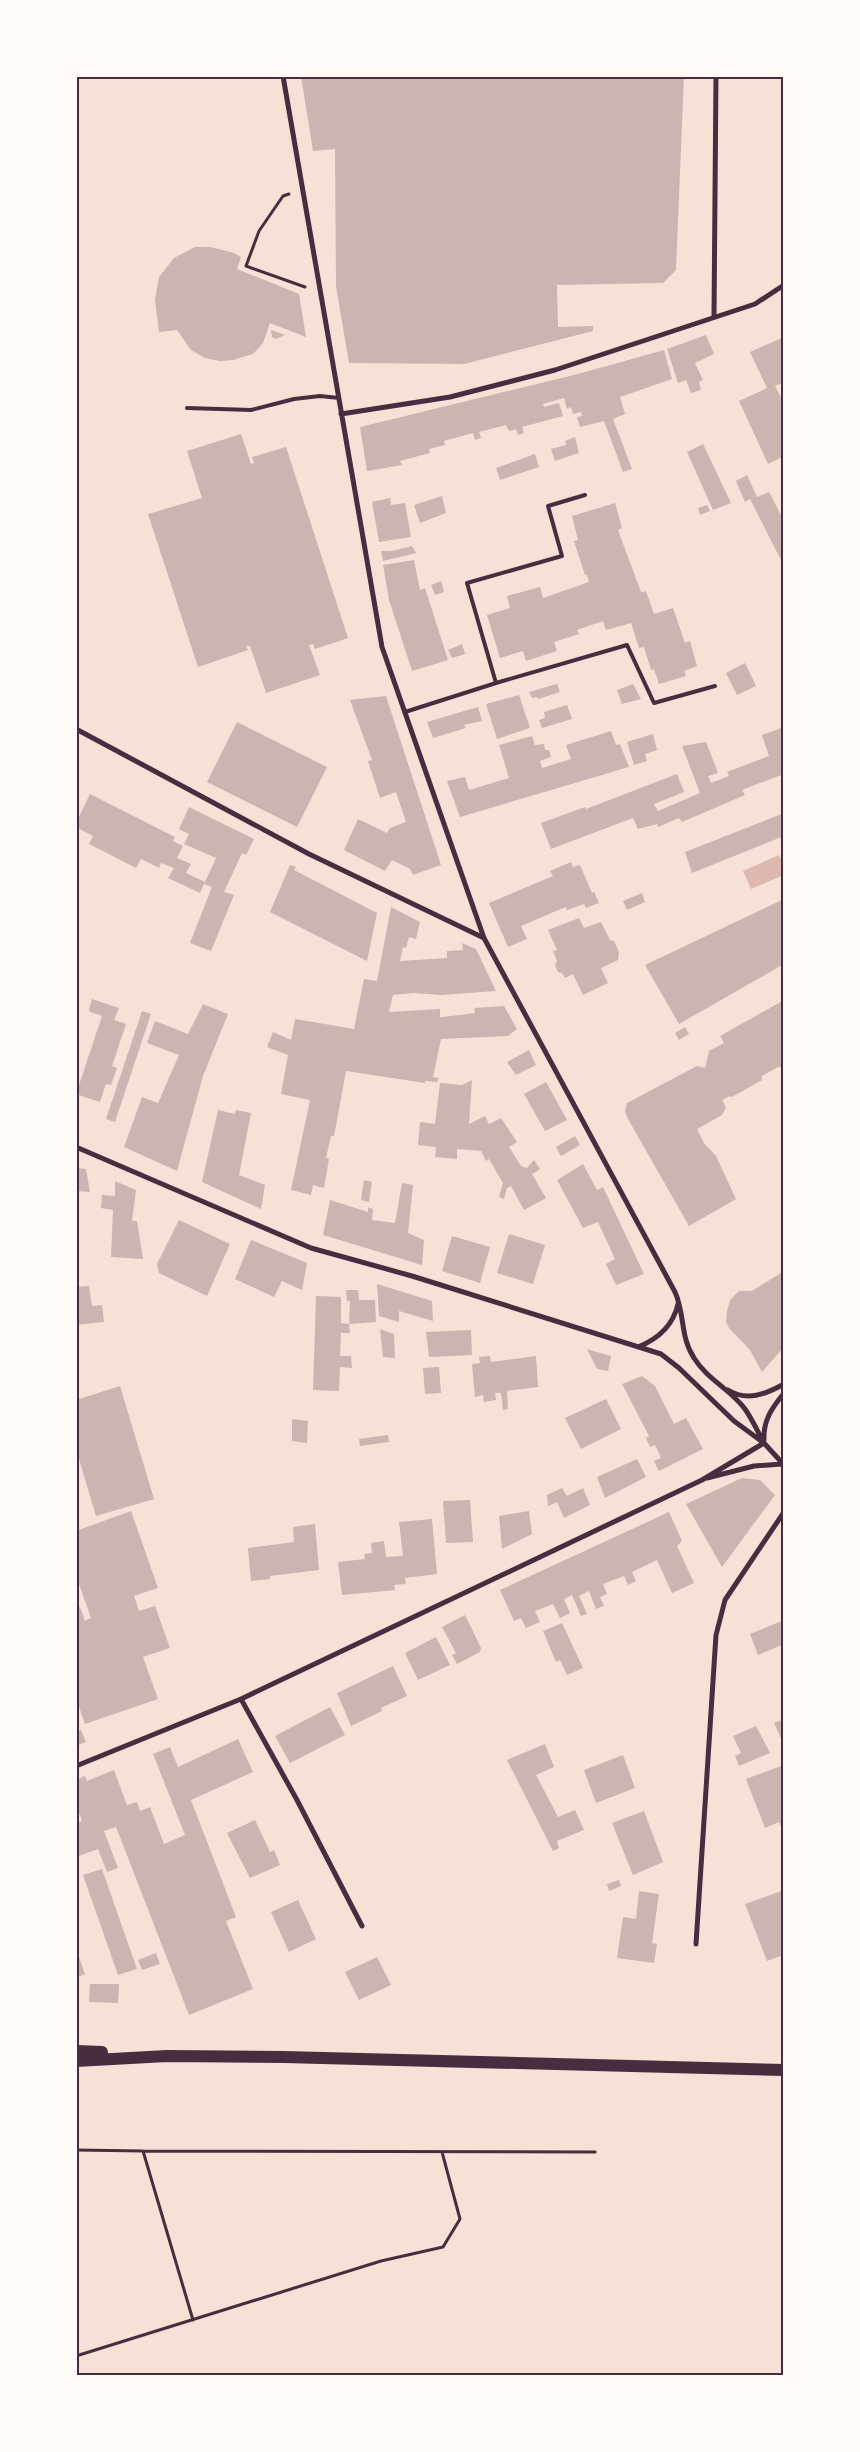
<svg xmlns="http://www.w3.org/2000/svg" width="860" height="2452" font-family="Barlow,sans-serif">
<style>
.water{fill:#dcb8b0}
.building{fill:#ccb4b1}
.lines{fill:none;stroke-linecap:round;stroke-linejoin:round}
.path{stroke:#4a2c40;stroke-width:3}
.service{stroke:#4a2c40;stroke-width:4}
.minor{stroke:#4a2c40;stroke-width:5}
.primary{stroke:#4a2c40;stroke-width:12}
.neatline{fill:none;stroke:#4a2c40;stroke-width:2}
</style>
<rect width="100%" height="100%" fill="#f7e1d7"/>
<path class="water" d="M779 855 784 866V875L751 889 743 871Z"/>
<path class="building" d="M301 76H684L676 270 663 283 557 285 558 327 593 326V331L464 364 349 363 336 286 335 149 313 151Z
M195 247H211L234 253 241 257 237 269 299 294 306 337 270 323 263 343 253 354 233 360 220 361 205 358 191 350 177 330 159 332 155 299 159 277 174 258Z
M271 330 285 335 276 339 272 337Z
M706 335 714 354 695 363 703 380 699 382 701 390 691 393 686 380 678 383 667 349Z
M784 337V382L775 386 784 403V461L782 457 768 464 739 401 767 388 750 352Z
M664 350 672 379 620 397 625 414 613 419 632 469 623 472 604 421 580 427 577 417 582 416 581 412 573 414 571 407 567 409 564 398 543 404 544 407 559 403 563 416 522 427 524 433 518 435 516 429 509 431 506 425 479 432 481 438 475 440 473 433 444 441 445 445 429 449 430 453 400 461 402 465 367 471 360 427 578 374Z
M241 434 251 464 254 463 252 457 286 447 348 638 315 649 313 644 309 645 320 675 266 693 250 646H246L248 650 198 667 148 514 202 498 187 451Z
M575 437 579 453 555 461 551 449 566 445 565 441Z
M703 444 731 503 713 510 687 452Z
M535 454 539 467 500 480 496 468Z
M747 475 757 497 769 492 784 521V566L750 499 745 502 736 481Z
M442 496 446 513 420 523 414 505Z
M390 498 391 505 405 503 411 537 379 542 372 502Z
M615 503 622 528 618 530 641 592 646 591 654 614 673 608 685 643 690 641 697 666 684 671 686 676 659 684 654 669 651 670 644 647 639 648 631 623 606 630 603 621 577 630 579 634 554 642 557 651 526 661 523 651 500 658 487 615 510 608 507 596 540 587 543 598 589 582 587 575H585L574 541 578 540 572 516Z
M707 505 710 511 700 515 698 508Z
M412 546 416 553 383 561 381 551H392Z
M414 560 420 590 425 588 448 660 412 671 389 600 383 565Z
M441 581 444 592 435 595 431 585Z
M462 644 465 654 452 658 448 650Z
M745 663 756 686 737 695 726 673Z
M557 684 560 692 538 699 537 697 532 698 529 692Z
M633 684 641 699 622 704 617 690Z
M519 695 530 728 497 739 486 704Z
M386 696 441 865 413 875 410 869 392 860 385 871 344 850 358 819 387 833 390 828 406 822 396 792 380 798 368 761 372 760 350 700Z
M567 705 572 719 542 728 539 720 545 718 544 712Z
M478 707 482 721 464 725 466 728 433 738 427 722Z
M237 722 327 767 297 827 207 782Z
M784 727V774L742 790 745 795 682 822 679 818 658 827 657 824 638 829 633 818 551 849 541 823 585 807 586 809 677 774 684 792 654 804 658 811 700 793 682 746 706 742 718 773 708 776 711 783 729 776 727 772 769 756 762 735Z
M611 731 616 745 620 744 629 767 460 817 447 781 465 777 469 790 509 778 499 745 532 736 535 745 544 744 545 750H549L551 757 540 761 542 768 571 759 566 745Z
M653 734 657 750 645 754 647 761 634 765 627 742Z
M90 794 175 837 173 841 183 846 177 858 191 864 186 873 205 882 216 858 184 844 189 834 179 829 189 807 254 839 246 855 242 853 224 892 234 895 211 951 190 943 212 887 204 884 200 893 168 878 174 868 161 863 159 868 141 859 136 868 89 844 93 836 76 827V823Z
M784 813V836L692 873 685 852Z
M571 862 573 867 580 865 592 893 594 892 599 903 586 908 584 904 567 910 566 907 563 908 521 926 527 939 508 947 489 903 553 876 550 871Z
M290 865 296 867 294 870 377 913 367 961 270 912Z
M642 893 645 902 627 910 623 901Z
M784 899V964L679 1024 645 965Z
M391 907 420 922 416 939 409 937 406 948 403 947 400 961 447 958V951L463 950 462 943 476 949 496 991 441 995 414 993 393 995 389 1012 440 1009V1017H443L475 1013 474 1008 504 1006 517 1029 508 1036 441 1039 433 1077 439 1078 437 1082 425 1081V1083L346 1071 334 1136H331L326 1158 329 1159 324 1188 313 1185 311 1195 291 1190 310 1100 281 1094 288 1055 267 1047 273 1032 291 1040 295 1019 354 1029 364 979 377 981Z
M579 918 584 928 601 922 610 940 614 941 619 952 618 960 601 968 608 983 583 995 573 974 565 978 562 973 558 972 555 965 557 961 553 951 557 950 548 930Z
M92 999 119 1008 114 1020 126 1024 112 1066 117 1068 111 1085 106 1084 100 1102 76 1094 102 1016 90 1012 89 1009Z
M784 1000V1068L778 1067 762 1076V1080L732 1097 730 1096 722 1100 726 1107 722 1115 697 1129 704 1143 716 1156 736 1199 689 1226 628 1119 625 1111 627 1103 697 1066 705 1068 709 1051 724 1043 720 1036Z
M203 1004 228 1014 203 1076 177 1171 124 1147 142 1097 158 1103 179 1055 147 1043 155 1021 188 1034Z
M142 1011 151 1014 115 1122 106 1119Z
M685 1027 689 1034 679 1040 675 1033Z
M529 1050 536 1065 516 1075 507 1062Z
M472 1080 469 1124 485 1116 489 1124 501 1118 517 1142 509 1147 521 1166 527 1168 534 1160 540 1169 532 1174 546 1198 524 1210 511 1186 507 1188 504 1199 499 1197 503 1183 489 1159 486 1161 481 1151 457 1149V1159L435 1157 436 1147 418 1145 420 1122 435 1124 440 1083 462 1085Z
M546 1082 567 1120 545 1131 524 1094Z
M218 1110 235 1114 236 1110 251 1113 239 1175 265 1185 261 1209 202 1182Z
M575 1136 580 1145 561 1156 556 1147Z
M583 1164 597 1190 603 1187 644 1274 616 1285 606 1264 615 1259 598 1222 583 1228 557 1180Z
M76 1168 86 1169 90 1192 76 1191Z
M364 1180 372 1182 369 1202 361 1200Z
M115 1181 136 1190 132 1221H137L143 1259 111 1257 113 1210 101 1208 102 1195 115 1196Z
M402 1183 413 1185 408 1233 424 1240 422 1265 323 1235 330 1200 368 1212V1207L373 1209 372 1220 395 1223Z
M179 1220 230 1244 207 1296 159 1273 157 1264Z
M509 1234 545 1245 533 1284 497 1273Z
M452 1236 490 1247 480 1283 442 1271Z
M251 1240 307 1263 302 1290 282 1281 274 1297 235 1279Z
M784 1271V1347L762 1372 750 1350 729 1328 726 1322 727 1311 730 1300 739 1291H752Z
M377 1284 432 1301 433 1321 399 1311V1322L379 1316Z
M89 1286 92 1306 102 1305 104 1322 76 1325V1287Z
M346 1290H358L359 1300H375L376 1322 349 1324 350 1301H347Z
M316 1296 341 1297V1323L349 1324 350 1333H341L340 1356H351L352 1368 340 1367 339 1391 313 1390Z
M380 1329 394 1334 395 1358 383 1357Z
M471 1330 472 1355 429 1357 426 1332Z
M587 1349 611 1356 608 1371 597 1369Z
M490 1356 491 1362 536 1356 538 1387 507 1391 508 1409 503 1410 501 1393H495L496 1400 484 1402 483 1395 475 1397 472 1364 480 1363 479 1357Z
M439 1367 441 1393 425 1394 423 1368Z
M642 1376 655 1386 674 1424 686 1418 703 1449 659 1471 654 1461 661 1458 655 1445 650 1447 646 1438 649 1436 622 1384Z
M120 1386 154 1499 96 1516 76 1449V1400Z
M606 1399 621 1429 581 1449 565 1418Z
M292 1419 308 1421 307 1443 292 1441Z
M388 1435 389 1442 360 1446 359 1439Z
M637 1459 646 1477 605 1498 597 1477Z
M742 1478 760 1480 775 1495 722 1567 686 1504Z
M562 1488 567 1496 583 1488 590 1505 564 1518 557 1502 548 1506 547 1495Z
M470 1500 473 1542 446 1543 443 1501Z
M131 1511 158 1588 134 1596 139 1611 155 1606 170 1648 143 1657 158 1699 85 1724 79 1707 76 1709V1608L80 1607 85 1621 91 1618 76 1576V1531Z
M529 1511 532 1534 502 1549 499 1516Z
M669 1512 682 1541 677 1546 694 1583 672 1593 657 1560 632 1572 636 1581 628 1585 624 1576 603 1584 607 1594 600 1597 604 1606 596 1609 589 1591 579 1596 587 1614 581 1616 572 1595 564 1599 570 1613 560 1618 553 1604 535 1611 540 1622 526 1628 521 1618 514 1621 500 1590Z
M432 1519 437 1574 405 1578 406 1584 394 1585 395 1590 342 1595 338 1562 365 1559 364 1554 372 1553 371 1543 384 1541 386 1557 403 1556 399 1522Z
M315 1524 319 1570 270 1576V1579L251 1581 248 1548 294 1542 293 1527Z
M465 1615 481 1648 480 1652 457 1664 452 1655 456 1653 442 1627Z
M784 1620V1644L758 1655 750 1634Z
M562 1623 583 1668 567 1675 560 1660 556 1662 543 1631Z
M436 1637 450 1665 418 1680 405 1653Z
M393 1666 407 1696 381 1708 382 1711 351 1726 337 1693Z
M330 1707 345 1735 290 1763 275 1736Z
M784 1719V1745L774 1723Z
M756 1726 770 1753 739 1766 735 1756 741 1753 733 1736Z
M81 1730 86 1742 76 1746V1732Z
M238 1739 253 1772 191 1800 236 1917 226 1921 253 1989 189 2015 116 1827 104 1831 118 1868 107 1872 98 1849 76 1857V1823L82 1821 76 1805V1780L85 1776 87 1781 114 1770 127 1805 137 1802 140 1811 150 1807 164 1844 185 1835 153 1754 170 1747 178 1767Z
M545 1744 554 1767 536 1775 558 1817 575 1810 584 1830 557 1841 559 1848 553 1851 507 1760Z
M623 1755 635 1788 596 1803 584 1770Z
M781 1766 784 1772V1833L779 1822 765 1828 746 1779Z
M644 1811 663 1862 633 1875 612 1823Z
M255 1820 270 1852 274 1850 280 1865 250 1878 227 1833Z
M102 1869 137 1969 118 1975 83 1875Z
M619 1880 621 1886 609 1891 607 1884Z
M784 1890V1955L767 1961 745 1904Z
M639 1891 659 1894 652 1943 657 1944 654 1963 617 1958 623 1917 636 1919Z
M298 1900 316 1939 289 1952 271 1912Z
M156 1953 160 1964 142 1970 138 1960Z
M79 1957 85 1974 76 1978V1958Z
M377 1957 391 1985 359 2000 345 1972Z
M90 1984H119L118 2003 89 2002Z"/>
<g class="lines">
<path class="path" d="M289 194 283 196 259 231 246 266 305 287
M76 2150 143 2151
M193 2320 143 2151 595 2152
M76 2356 381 2261 443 2247 460 2219 442 2152"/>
<path class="service" d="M187 408 251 410 294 399 320 396 339 398
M496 683 627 645 654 703 715 686
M405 712 496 683 467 583 562 556 548 506 585 495"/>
<path class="minor" d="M283 76 382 647 484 938 675 1292C685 1314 680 1337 694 1358 707 1379 731 1390 745 1409 752 1419 758 1432 764 1443
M714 317 716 76
M341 414 450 397 555 370 755 304 784 285
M76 729 309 854 484 938
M76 1147 311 1248 412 1276 661 1354 679 1368 734 1421 764 1443 784 1465
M638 1347C658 1339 673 1326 678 1304
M728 1390C747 1402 766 1394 784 1384
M764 1440C763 1420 772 1408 784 1393
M707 1478 754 1466 782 1464
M241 1699 297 1800 362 1926
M76 1766 241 1699 702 1480 764 1443
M696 1944 716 1635 725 1600 784 1512"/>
<path class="primary" d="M76 2051 102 2052
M76 2061 167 2056 284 2057 784 2070"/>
</g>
<rect width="860" height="2452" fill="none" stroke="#fffaf5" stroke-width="155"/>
<rect x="78" y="78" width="704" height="2296" class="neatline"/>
</svg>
